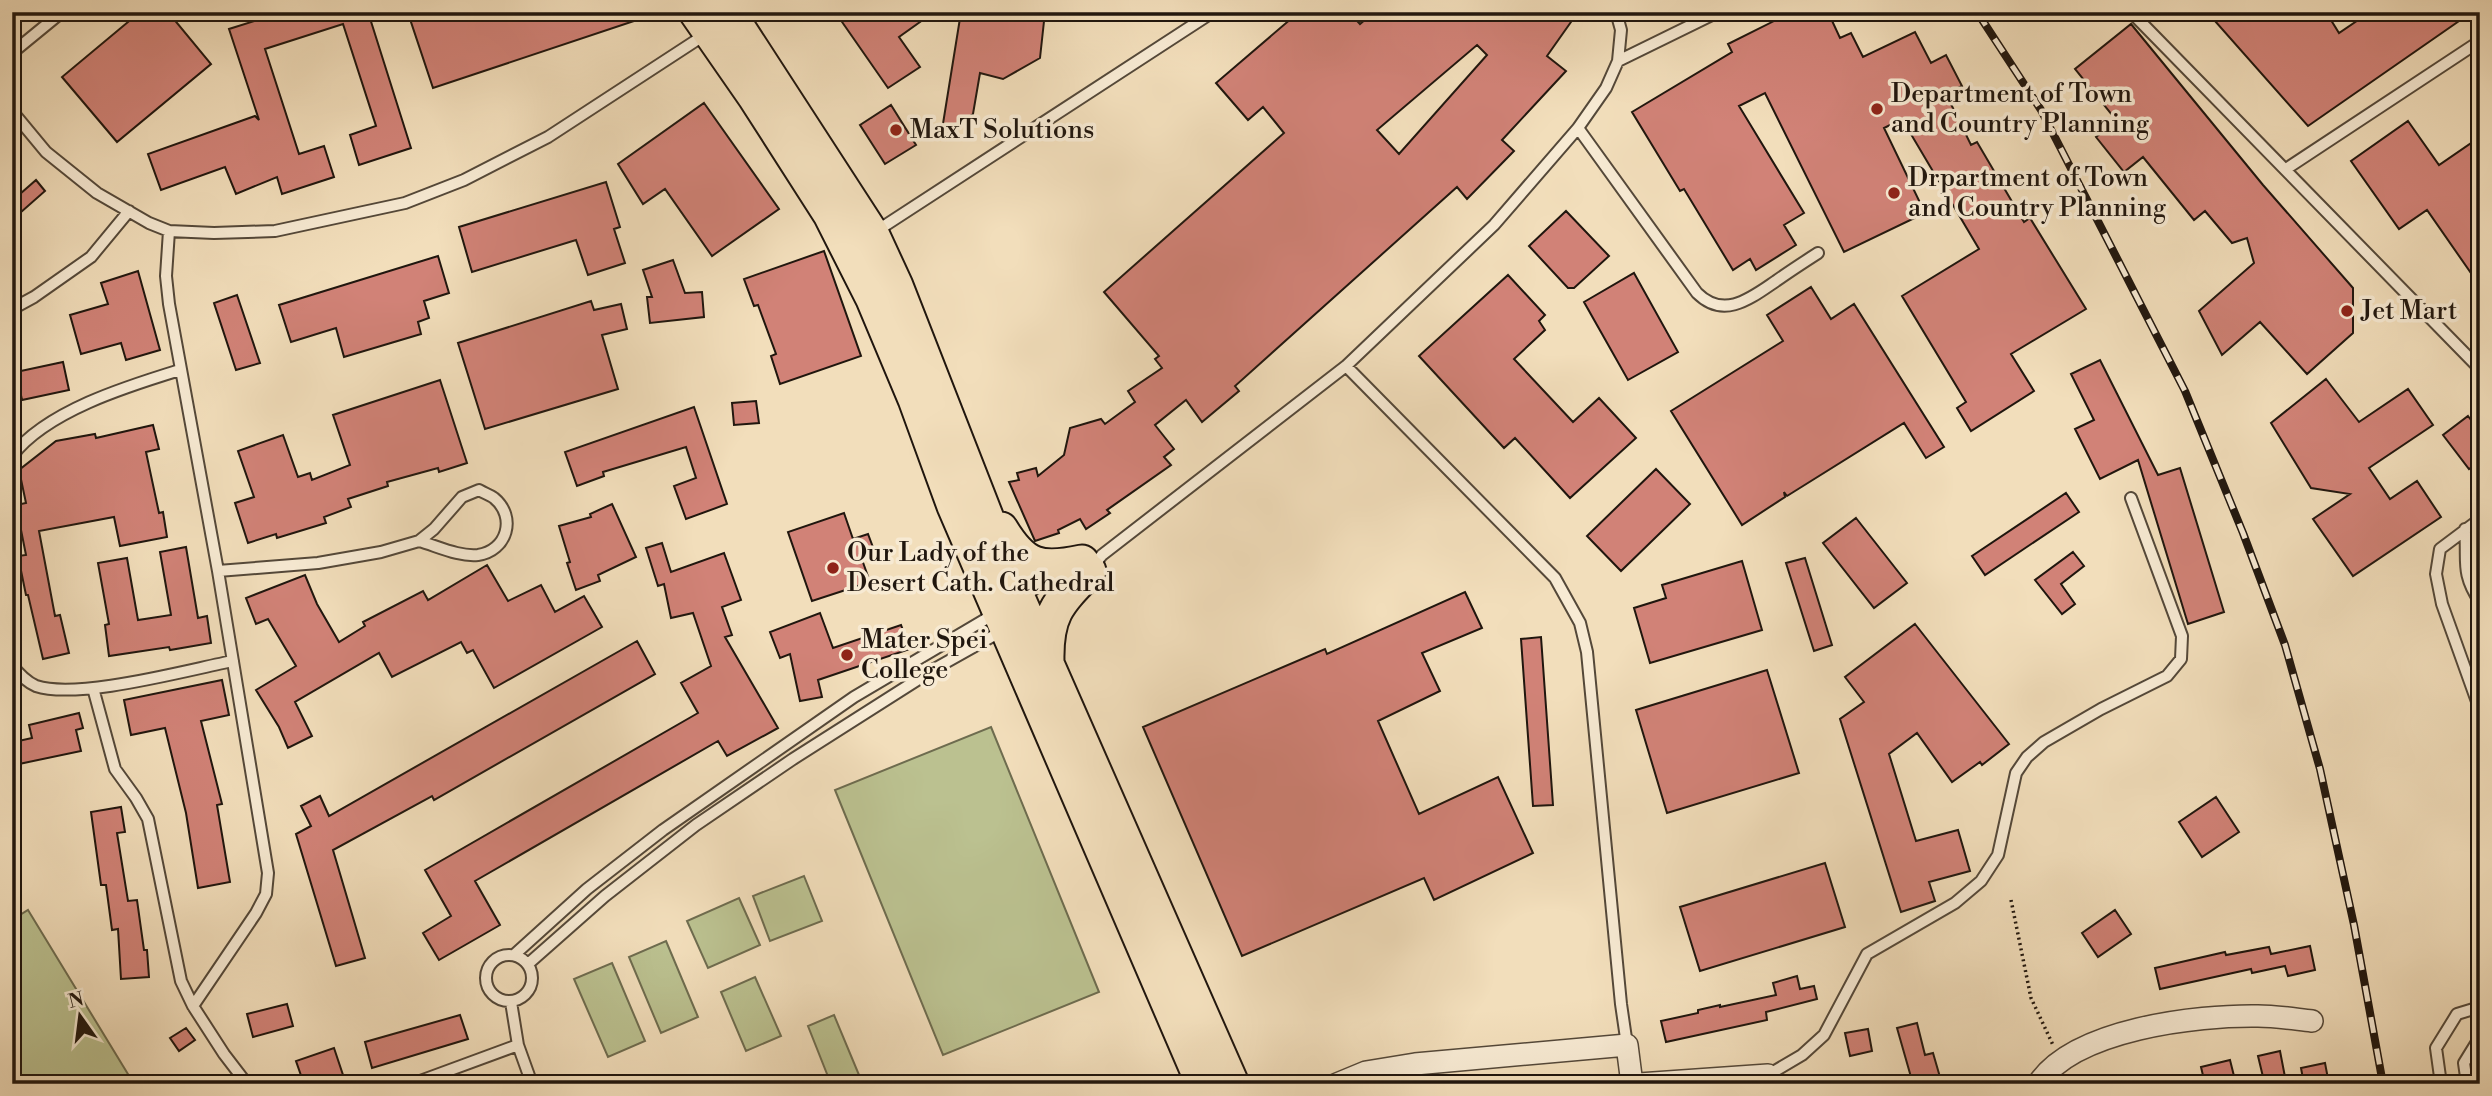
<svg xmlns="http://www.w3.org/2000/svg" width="2492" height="1096" font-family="'Libre Bodoni',serif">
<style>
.pitch{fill:#bbc190;stroke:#6e6c4f;stroke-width:2}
.building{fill:#d18277;stroke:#20160e;stroke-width:2;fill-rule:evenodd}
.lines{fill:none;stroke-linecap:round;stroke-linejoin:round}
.service-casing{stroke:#544839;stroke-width:14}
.minor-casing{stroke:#544839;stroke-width:24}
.primary-casing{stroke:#20160e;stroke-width:37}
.path{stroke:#20160e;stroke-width:3.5;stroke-dasharray:2 3.5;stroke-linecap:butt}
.service{stroke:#f7ead3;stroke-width:10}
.minor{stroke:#f7ead3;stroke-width:21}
.primary{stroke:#f2debb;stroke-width:33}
.rail-casing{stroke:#20160e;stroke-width:8}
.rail{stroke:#f7ead3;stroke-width:5;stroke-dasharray:16;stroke-linecap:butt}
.poi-dot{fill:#8f2418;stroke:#f7ead3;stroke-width:2.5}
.labels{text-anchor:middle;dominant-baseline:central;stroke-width:7;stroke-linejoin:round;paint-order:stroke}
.poi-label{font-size:26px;fill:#20160e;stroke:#f7ead3;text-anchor:start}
</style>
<rect width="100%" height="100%" fill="#f2debb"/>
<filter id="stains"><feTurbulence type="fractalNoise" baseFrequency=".00286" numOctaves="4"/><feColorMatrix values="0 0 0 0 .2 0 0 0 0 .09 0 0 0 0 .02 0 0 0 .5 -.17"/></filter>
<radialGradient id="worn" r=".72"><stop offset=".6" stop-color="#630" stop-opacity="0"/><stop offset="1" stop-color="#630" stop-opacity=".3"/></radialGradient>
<path class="pitch" d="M991 727 1099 992 943 1055 835 790Z
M804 876 822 921 770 941 753 896Z
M739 898 760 945 708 968 687 921Z
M28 910 134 1084H12V920Z
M666 941 698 1017 661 1033 629 957Z
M612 963 645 1041 608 1057 574 979Z
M755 977 781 1036 746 1051 721 992Z
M834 1015 859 1075 831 1084 808 1026Z"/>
<path class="building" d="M140 12H168L211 64 117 142 62 77Z
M283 12H368L411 148 359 165 350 135 376 126 343 24 265 49 299 154 324 146 334 177 282 194 277 177 236 194 225 167 161 190 148 154 255 116 259 120 229 29Z
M430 12H652V15L433 88 410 19Z
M849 12H934L899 37 920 67 888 88 840 19Z
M961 12H1045L1040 58 1003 79 980 73 973 114 941 136Z
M1299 12H1349L1360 24 1374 12H1578L1547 56 1566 71 1502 140 1514 151 1467 199 1457 187 1235 386 1239 391 1202 422 1186 400 1155 425 1174 449 1164 457 1171 465 1107 510 1110 513 1086 529 1080 519 1058 530 1059 533 1035 541 1009 482 1019 480 1017 473 1036 468 1038 476 1064 455 1070 428 1101 419 1105 424 1135 402 1128 391 1162 368 1155 359 1159 356 1104 292 1284 133 1263 107 1248 120 1216 83ZM1477 45 1487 55 1399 154 1377 130Z
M1792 12H1828L1840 38 1851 33 1863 57 1915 32 1931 63 1946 55 1962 86 1946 94 1971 145 1977 142 2024 222 2030 218 2086 309 2011 354 2034 391 1971 431 1957 408 1966 402 1902 296 1979 249 1902 119 1884 128 1925 213 1844 252 1765 93 1739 106 1804 213 1784 225 1796 245 1756 270 1750 259 1733 270 1684 189 1680 191 1632 112 1732 52 1728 44Z
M2207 12H2326L2339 33 2370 12H2472L2308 126Z
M2131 24 2263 185 2353 288V333L2307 374 2260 322 2222 355 2199 311 2254 263 2247 238 2232 243 2205 211 2194 220 2143 157 2124 172 2096 137 2117 121 2075 69Z
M704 103 779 209 712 256 665 189 643 204 618 164Z
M891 105 916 145 885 164 860 125Z
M2408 121 2439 165 2480 137V286L2427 210 2399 229 2351 161Z
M36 180 45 191 12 220V201Z
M606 182 620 227 614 229 625 263 588 275 576 240 472 272 459 227Z
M1566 211 1609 256 1574 288H1568L1529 246Z
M824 251 861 356 780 384 771 356 776 354 758 305 754 306 744 279Z
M438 256 449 293 424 301 429 318 418 322 421 334 344 357 336 328 291 342 279 305Z
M673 260 685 293 702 292 704 317 650 323 647 297H652L643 270Z
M138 271 160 350 126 360 121 343 81 354 70 315 108 304 101 283Z
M1634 273 1678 352 1628 380 1584 302Z
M1508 275 1545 315 1539 321 1545 330 1514 359 1573 422 1599 398 1636 438 1570 498 1515 438 1504 448 1419 356Z
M1811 287 1831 319 1854 304 1944 447 1926 458 1904 423 1787 496 1784 492 1785 497 1742 525 1671 411 1783 341 1767 315Z
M237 295 260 363 236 370 214 303Z
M591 301 594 310 621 304 627 329 602 335 618 389 485 429 458 343Z
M2100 360 2158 475 2180 468 2224 612 2188 624 2138 460 2100 479 2075 429 2094 420 2071 374Z
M63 362 69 390 22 400 16 372Z
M2326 379 2359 422 2408 389 2433 425 2369 468 2390 499 2417 481 2441 517 2353 576 2313 519 2350 494 2311 488 2271 423Z
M440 380 467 463 439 472 438 468 387 482 388 486 348 499 351 507 324 517 326 523 277 538 276 534 248 543 235 503 254 497 238 451 283 435 298 477 310 473 312 480 350 465 333 415Z
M756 401 759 423 734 425 732 403Z
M694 407 727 504 686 519 674 486 696 478 686 447 603 472 604 476 577 486 565 452Z
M2468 416 2480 432V461L2469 469 2443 435Z
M153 425 159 449 146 452 159 513 163 512 167 537 120 546 114 517 39 531 55 616 60 615 69 653 43 659 28 595H26L18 556 26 555 16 505 26 503 19 470 56 441 95 434 96 438Z
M1656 469 1690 504 1621 571 1587 536Z
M2066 493 2079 512 1985 575 1972 556Z
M612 504 636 557 598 575 600 581 576 590 567 563 570 562 559 526 591 517 590 514Z
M844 513 853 539 868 534 874 550 860 554 870 582 812 601 788 532Z
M1856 518 1907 583 1874 608 1823 543Z
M662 543 671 572 724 553 741 600 722 607 732 635 725 637 778 728 727 756 718 741 475 881 500 925 439 960 423 933 451 916 425 870 698 713 681 683 711 666 693 613 671 618 664 584 658 586 646 548Z
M186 547 198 618 207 616 211 643 170 650 169 647 109 656 105 625 109 624 98 563 127 558 138 620 171 615 160 552Z
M2073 552 2084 566 2061 584 2075 604 2062 614 2035 580Z
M1805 558 1832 645 1814 651 1786 563Z
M1742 561 1762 630 1650 663 1634 608 1666 598 1662 585Z
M487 565 508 601 541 585 555 612 584 596 602 627 494 688 473 650 467 653 461 642 392 677 379 653 295 702 312 736 288 748 279 727 256 690 296 666 268 619 256 624 246 598 305 575 317 604 339 642 365 626 363 622 423 591 428 600Z
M1465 592 1482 628 1422 653 1440 691 1378 721 1419 814 1498 777 1533 853 1434 900 1424 878 1242 956 1143 727 1325 649 1327 654Z
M820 613 833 648 901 625 910 649 818 680 822 697 800 701 790 654 780 658 770 632Z
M1915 624 2009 744 1982 765 1980 762 1952 782 1917 733 1889 754 1916 841 1958 830 1970 871 1929 882 1935 901 1901 912 1840 719 1864 702 1845 677Z
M1541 637 1553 805 1533 806 1521 639Z
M637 641 655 674 434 800 432 796 333 850 365 958 336 966 296 834 311 826 301 806 320 796 329 816Z
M1767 670 1799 773 1667 813 1636 710Z
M222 680 229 715 201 721 222 804 217 805 230 882 198 888 186 813 165 728 131 735 124 700Z
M79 713 83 728 76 730 81 751 19 764 14 742 32 738 29 725Z
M2216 797 2239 832 2202 857 2179 822Z
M121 807 125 832 117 833 128 901 137 900 144 950H147L149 977 121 979 118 929 112 930 106 885H101L91 812Z
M1825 863 1845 927 1700 971 1680 907Z
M2115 910 2131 934 2098 957 2082 933Z
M2310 946 2315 970 2288 976 2285 966 2252 973 2251 969 2160 989 2155 968 2225 952 2226 955 2269 947 2271 954Z
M1797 976 1800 989 1814 986 1817 999 1766 1012 1767 1020 1666 1042 1661 1021 1698 1013V1010L1720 1005V1007L1776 995 1773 983Z
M287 1004 293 1026 253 1037 247 1014Z
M460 1015 468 1039 372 1068 365 1042Z
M1917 1023 1925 1055 1933 1053 1942 1084H1913L1897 1028Z
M186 1028 195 1040 179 1051 170 1038Z
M1868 1029 1872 1051 1850 1056 1845 1033Z
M334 1048 343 1075 318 1084H304L296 1061Z
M2280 1051 2285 1077 2264 1081 2258 1056Z
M2230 1060 2236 1084H2205L2201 1067Z
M2325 1063 2329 1084H2304L2301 1068Z"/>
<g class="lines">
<g class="service-casing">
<path id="service" d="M2131 12 2480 369
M12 53 62 12
M1618 61 1718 12
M12 111 46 152 97 193 149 223 169 231 214 233 275 231 405 203 464 180 548 137 706 34
M1578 128 1697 293C1724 320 1751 298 1776 281 1790 271 1804 262 1818 253
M2286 169 2480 41
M169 231 166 276 169 304 218 571 268 873 266 894 256 913 193 1006
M875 232 1213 12
M12 309 34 297 91 257 129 211
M1346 366 1555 578 1580 623 1587 652 1621 1004 1627 1045
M12 456C46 411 128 386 180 370
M2480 519 2440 549 2436 574 2442 604 2480 710
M2465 529C2468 561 2460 572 2480 602
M1092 567 1102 555 1346 366 1494 225 1578 128 1606 88 1618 61 1621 30 1616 12
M218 571 318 563 381 552 419 541 434 529 462 497 479 490C484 493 490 495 494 498 517 517 507 551 478 555 459 557 437 546 419 541
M1021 597 1058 575
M12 665C18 673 27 682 36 686 78 700 187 670 233 661
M93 688 115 769 136 798 148 819 181 981 193 1006 224 1054 247 1084
M486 978a23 23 0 1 1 46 0a23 23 0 1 1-46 0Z
M514 955 587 889 663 830 854 697 996 613
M528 964 605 896 696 825 793 759 936 668 1002 631
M511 1002 518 1045 532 1084
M1768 1075 1802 1055 1824 1035 1867 954 1955 903 1981 881 1998 855 2016 773 2027 757 2044 742 2101 709 2167 676 2181 659 2182 636 2131 498
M412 1084 518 1045
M2441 1084 2436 1048 2457 1014 2480 1007
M2467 1084 2464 1063 2480 1037"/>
</g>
<g class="minor-casing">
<path id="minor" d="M1337 1084 1366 1072 1415 1064 1627 1045 1632 1084
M1639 1084 1768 1075 1769 1084
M2038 1084C2074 1029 2197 1015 2258 1016 2276 1016 2294 1019 2312 1021"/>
</g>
<g class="primary-casing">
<path id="primary" d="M696 12 755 97 830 214 873 299 915 399 954 506 1203 1084
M728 12 872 234 896 286 1018 598 1232 1084
M1001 529C1024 567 1040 571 1082 562
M1047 661C1046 614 1058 603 1089 571"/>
</g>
<path class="path" d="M2011 900 2031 998 2053 1045"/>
<use href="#service" class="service"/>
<use href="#minor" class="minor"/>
<use href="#primary" class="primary"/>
<g class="rail-casing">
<path id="rail" d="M1977 12 2041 110 2185 391 2243 533 2285 645 2320 769 2354 925 2383 1084"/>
</g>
<use href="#rail" class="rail"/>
</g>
<g class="poi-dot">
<circle cx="1877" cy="109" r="7"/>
<circle cx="896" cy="130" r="7"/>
<circle cx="1894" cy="193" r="7"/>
<circle cx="2347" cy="311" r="7"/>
<circle cx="833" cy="568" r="7"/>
<circle cx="847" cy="655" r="7"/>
</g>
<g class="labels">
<g class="poi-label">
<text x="1891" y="94">Department of Town<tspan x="1891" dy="30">and Country Planning</tspan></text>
<text x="910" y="130">MaxT Solutions</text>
<text x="1908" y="178">Drpartment of Town<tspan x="1908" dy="30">and Country Planning</tspan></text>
<text x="2361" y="311">Jet Mart</text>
<text x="847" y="553">Our Lady of the<tspan x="847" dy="30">Desert Cath. Cathedral</tspan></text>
<text x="861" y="640">Mater Spei<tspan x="861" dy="30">College</tspan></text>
</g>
</g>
<rect width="2492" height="1096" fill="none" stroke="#f2debb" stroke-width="42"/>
<rect x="14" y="14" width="2464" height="1068" fill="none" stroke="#20160e" stroke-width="3.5"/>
<rect x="21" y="21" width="2450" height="1054" fill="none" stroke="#20160e" stroke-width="2"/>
<g transform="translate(80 1016) rotate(346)" stroke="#f7ead3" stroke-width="5" paint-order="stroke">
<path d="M0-5L12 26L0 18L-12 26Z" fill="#20160e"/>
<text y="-10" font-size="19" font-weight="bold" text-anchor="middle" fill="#20160e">N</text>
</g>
<rect width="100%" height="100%" filter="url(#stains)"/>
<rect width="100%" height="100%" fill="url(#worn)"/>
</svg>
